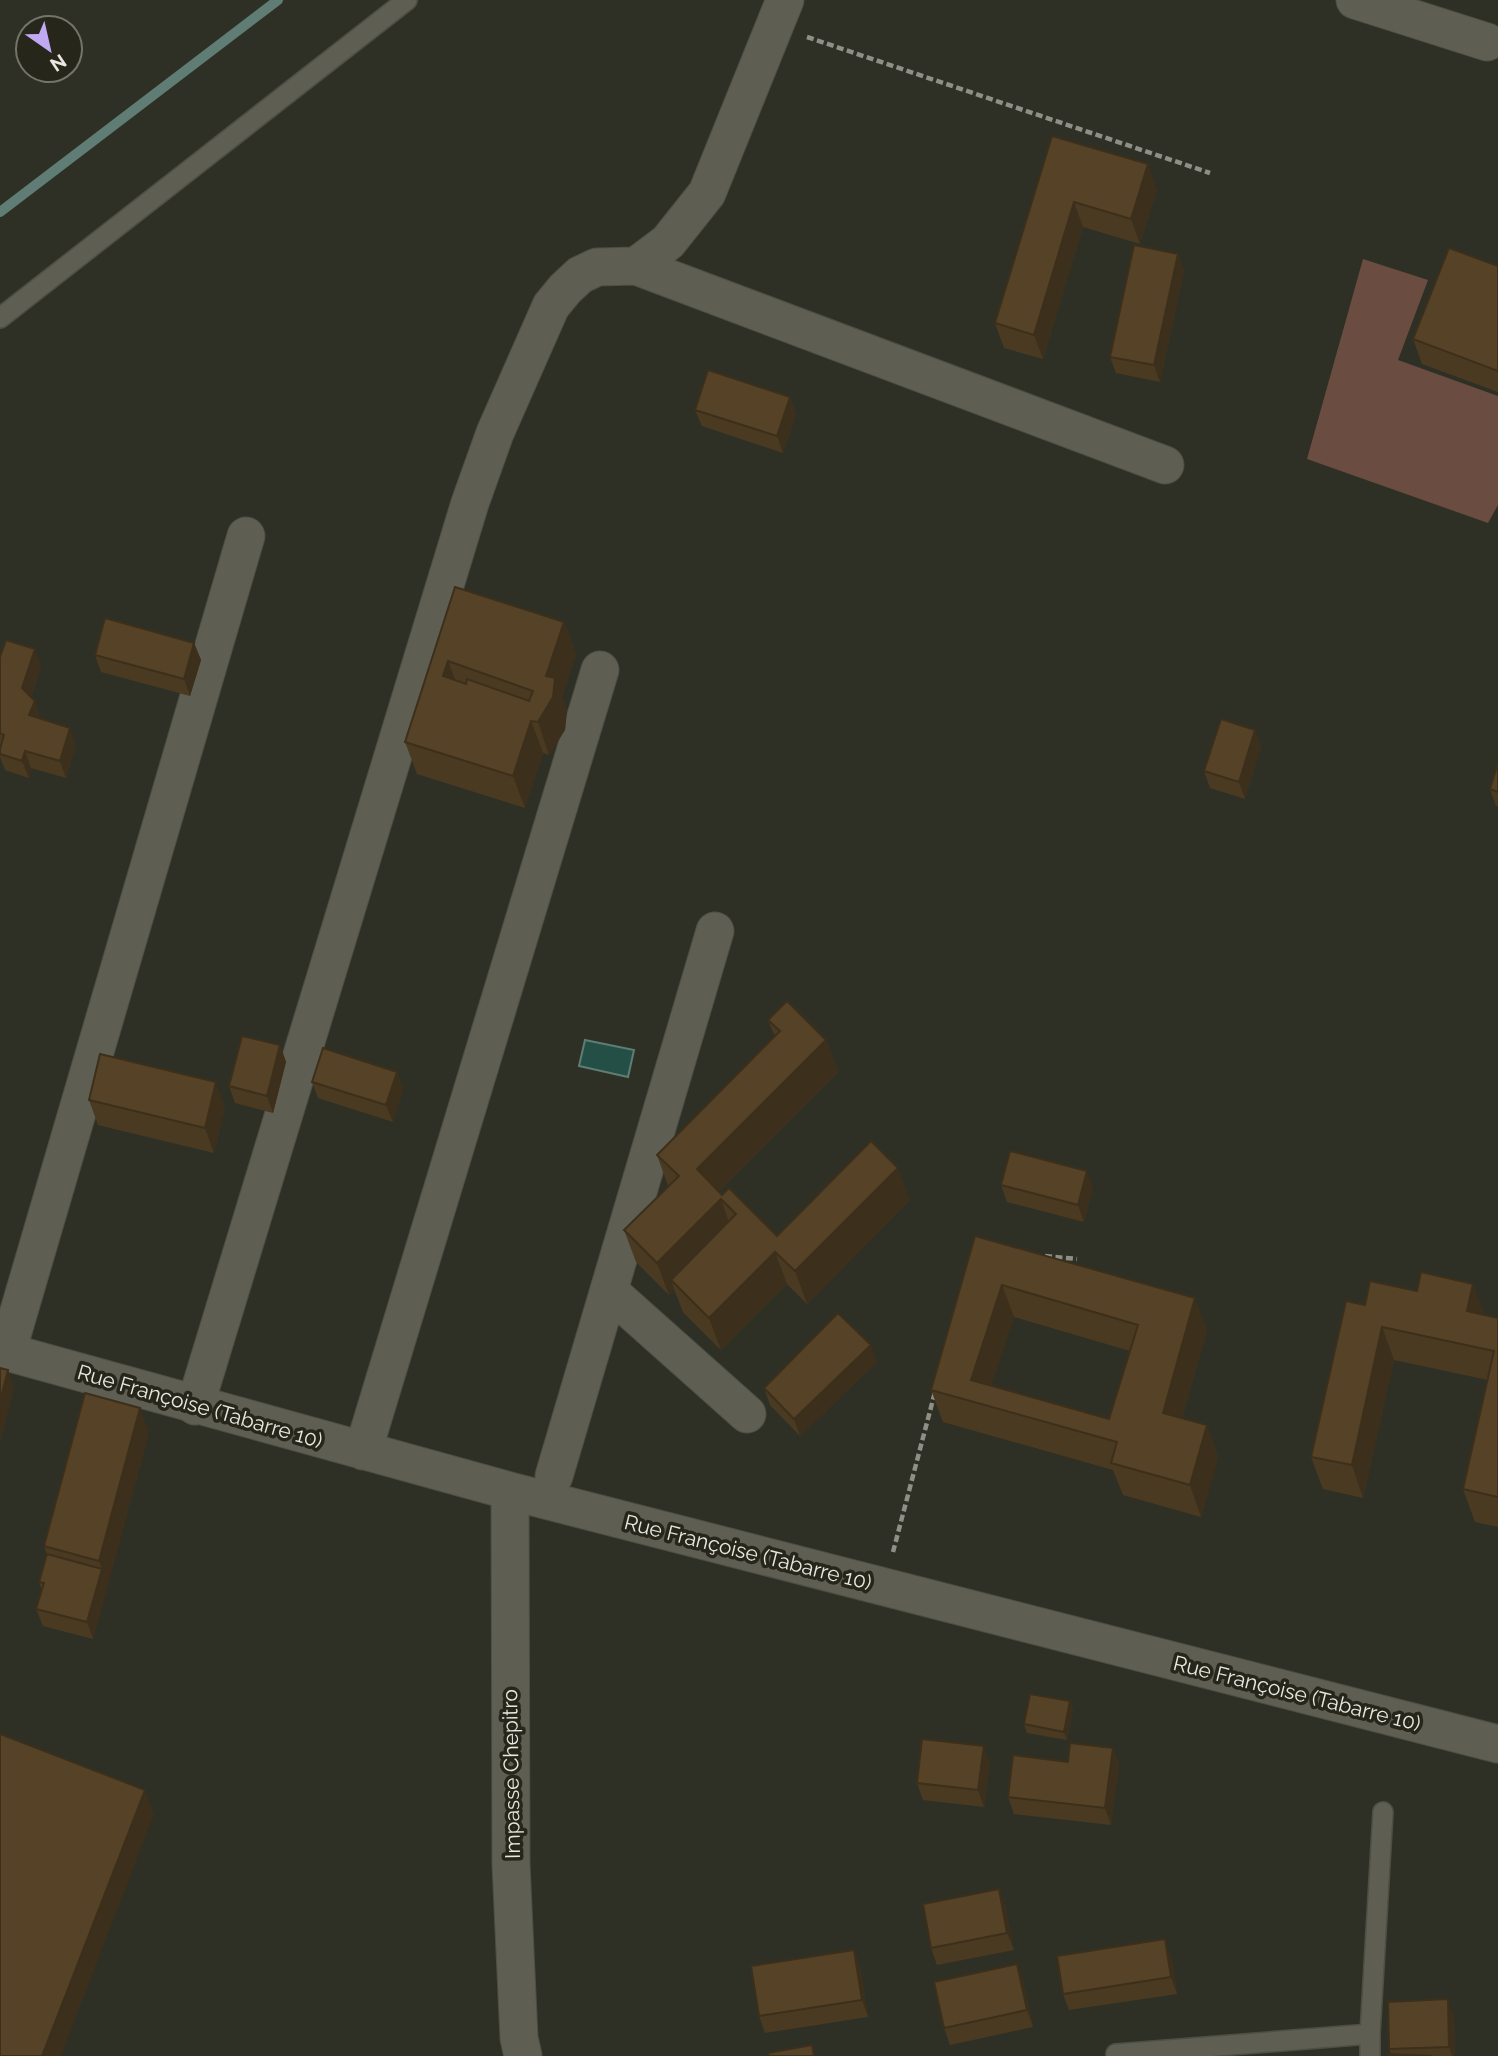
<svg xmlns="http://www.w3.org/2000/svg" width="1498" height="2056" font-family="Raleway,sans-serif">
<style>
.green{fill:#6a4c40}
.water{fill:#244f46;stroke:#5f7d74;stroke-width:2}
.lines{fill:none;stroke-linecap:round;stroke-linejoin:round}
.stream{stroke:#5f7d74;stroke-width:10}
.service-casing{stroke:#4d4e44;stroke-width:22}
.minor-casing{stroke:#4d4e44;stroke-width:39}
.path{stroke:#8e8f86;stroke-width:4.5;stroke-dasharray:7 3.5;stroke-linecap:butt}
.service{stroke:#5e5f52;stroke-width:19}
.minor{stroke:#5e5f52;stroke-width:37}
.wall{fill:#4a3a22;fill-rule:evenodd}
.shaded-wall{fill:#3c2f1b}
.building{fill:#564327;stroke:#3c2f1b;stroke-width:2;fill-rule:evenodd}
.labels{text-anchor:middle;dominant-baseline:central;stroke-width:7;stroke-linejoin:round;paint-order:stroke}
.street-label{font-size:21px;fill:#e8e8e1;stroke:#26261b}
</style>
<rect width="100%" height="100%" fill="#2f3025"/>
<path class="green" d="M1363 259 1428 280 1398 360 1498 396V505L1488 523 1307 459Z"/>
<path class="water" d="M585 1040 634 1050 628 1077 579 1066Z"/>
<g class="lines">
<path class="stream" d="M0 212 278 0"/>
<g class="service-casing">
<path id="service" d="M0 318 407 0
M1116 2054 1370 2034
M1370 2056V2034L1383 1812"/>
</g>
<g class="minor-casing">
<path id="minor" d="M1355 0 1487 42
M636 266 668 242 707 193 785 0
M609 1291 747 1414
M0 1350 510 1491 1498 1744
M7 1352 246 536
M195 1406 470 503 495 433 551 306 565 289 580 275 597 267 636 266 1165 465
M363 1451 600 670
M554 1476 715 931
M510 1491 511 1864 519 2038 523 2056"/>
</g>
<path class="path" d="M807 37 1210 173
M1045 1256 1077 1259
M893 1552 935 1392"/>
<use href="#service" class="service"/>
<use href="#minor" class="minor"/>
</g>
<path class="wall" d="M1052 136 1157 189 1140 244 1083 227 1043 359 1004 348 995 323Z
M1178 254 1184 271 1160 382 1116 373 1110 357Z
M1498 266V392L1422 364 1413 339Z
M790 397 796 414 783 453 702 426 695 410Z
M455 587 564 622 576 654 562 697 567 710 565 730 549 755 543 753 525 808 417 774 405 742Z
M194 643 201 660 190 696 101 672 95 655Z
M0 657 41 666 31 697 35 701 40 719 76 745 66 778 31 768 29 778 5 770 0 757Z
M1255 730 1261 747 1245 799 1210 788 1204 771Z
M1498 763V806H1496L1490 789Z
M768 1020 826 1040 838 1072 719 1191 777 1236 910 1200 807 1304 787 1284 721 1350 683 1312 674 1289 669 1295 636 1262 624 1230 668 1186 657 1155 775 1037Z
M280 1045 286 1062 273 1113 235 1103 229 1086Z
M397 1072 403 1089 393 1122 318 1098 312 1082Z
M89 1100 225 1107 214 1153 98 1125Z
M1001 1185 1093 1188 1084 1222 1007 1202Z
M975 1236 1207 1330 1182 1418 1207 1425 1218 1457 1201 1517 1123 1495 1113 1470 943 1422 931 1390ZM1014 1317 1130 1351 1109 1419 991 1385Z
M1473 1284 1484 1315 1498 1318V1527L1475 1522 1463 1489 1488 1380 1394 1360 1363 1498 1323 1489 1311 1457 1365 1305 1417 1291Z
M877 1362 800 1436 770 1405 764 1388Z
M149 1433 93 1639 43 1626 36 1609 42 1590 39 1582 47 1554 44 1546Z
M1070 1701 1073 1710 1067 1740 1027 1733 1024 1724Z
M1113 1748 1119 1765 1111 1825 1014 1814 1008 1797 1068 1762Z
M990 1763 984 1807 923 1800 917 1783Z
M999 1889 1005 1906 1014 1950 937 1965 931 1948Z
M854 1950 860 1967 868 2017 765 2033 759 2016Z
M1171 1956 1177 1994 1069 2010 1063 1994Z
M1017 1964 1023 1981 1033 2027 950 2045 944 2028Z
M1454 2016 1455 2056H1387L1391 2054 1389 2049Z"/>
<path class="shaded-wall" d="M1148 164 1157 189 1140 244 1131 219Z
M1074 202 1083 227 1043 359 1034 335Z
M1178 254 1184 271 1160 382 1154 365Z
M790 397 796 414 783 453 777 436Z
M564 622 576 654 562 697 567 710 565 730 549 755 538 722 546 676Z
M194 643 201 660 190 696 184 679Z
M35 649 41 666 28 705 22 688Z
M448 661 460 693 443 676Z
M35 701 41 718 35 732 29 715Z
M531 721 543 753 525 808 513 776Z
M70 728 76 745 66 778 60 761Z
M1255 730 1261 747 1245 799 1239 782Z
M25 751 31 768 29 778 22 761Z
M826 1040 838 1072 709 1201 697 1169Z
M280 1045 286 1062 273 1113 267 1096Z
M397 1072 403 1089 393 1122 386 1105Z
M216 1082 225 1107 214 1153 205 1128Z
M898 1168 910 1200 807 1304 795 1271Z
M1087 1171 1093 1188 1084 1222 1078 1205Z
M721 1199 732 1231 671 1280 674 1289 669 1295 657 1263Z
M775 1252 787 1284 721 1350 709 1318Z
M1473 1284 1485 1316 1467 1311Z
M1002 1285 1014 1317 985 1405 971 1380Z
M1195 1298 1207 1330 1174 1445 1163 1413Z
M1382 1327 1394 1360 1363 1498 1352 1465Z
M871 1345 877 1362 800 1436 794 1419Z
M8 1370 14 1387 0 1443V1402Z
M140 1408 149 1433 108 1586 99 1561Z
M1207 1425 1218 1457 1201 1517 1190 1485Z
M102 1569 108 1586 93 1639 87 1622Z
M1070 1701 1073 1710 1067 1740 1064 1732Z
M984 1746 990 1763 984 1807 978 1790Z
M1113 1748 1119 1765 1111 1825 1105 1808Z
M145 1790 154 1814 61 2056H42Z
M999 1889 1005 1906 1014 1950 1007 1933Z
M1165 1939 1171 1956 1177 1994 1171 1977Z
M854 1950 860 1967 868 2017 862 2000Z
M1017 1964 1023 1981 1033 2027 1027 2010Z
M1448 1999 1454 2016 1455 2056H1452L1449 2047Z"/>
<path class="building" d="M1052 136 1148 164 1131 219 1074 202 1034 335 995 323Z
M1134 245 1178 254 1154 365 1110 357Z
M1449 248 1498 266V371L1413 339Z
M708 370 790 397 777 436 695 410Z
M455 587 564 622 546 676 555 678 553 697 538 722 531 721 513 776 405 742ZM448 661 533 691 529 701 467 679 466 684 443 676Z
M105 618 194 643 184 679 95 655Z
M6 640 35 649 22 688 35 701 29 715 70 728 60 761 25 751 22 761 0 754V749L4 735 0 733V657Z
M1221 719 1255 730 1239 782 1204 771Z
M1498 763V792L1490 789Z
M787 1001 826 1040 697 1169 722 1195 729 1188 777 1236 871 1141 898 1168 795 1271 775 1252 709 1318 671 1280 736 1214 721 1199 657 1263 624 1230 679 1176 657 1155 780 1031 768 1020Z
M242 1036 280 1045 267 1096 229 1086Z
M323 1048 397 1072 386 1105 312 1082Z
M100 1054 216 1082 205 1128 89 1100Z
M1010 1151 1087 1171 1078 1205 1001 1185Z
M975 1236 1195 1298 1163 1413 1207 1425 1190 1485 1111 1463 1117 1442 931 1390ZM1002 1285 1138 1325 1109 1419 971 1380Z
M1421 1272 1473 1284 1467 1311 1498 1318V1497L1463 1489 1494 1351 1382 1327 1352 1465 1311 1457 1346 1301 1365 1305 1370 1281 1417 1291Z
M838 1313 871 1345 794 1419 764 1388Z
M0 1368 8 1370 0 1402Z
M85 1393 140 1408 99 1561 44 1546Z
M47 1554 102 1569 87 1622 36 1609 44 1583 39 1582Z
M1030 1694 1070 1701 1064 1732 1024 1724Z
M0 1734 145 1790 42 2056H0Z
M922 1739 984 1746 978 1790 917 1783Z
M1070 1743 1113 1748 1105 1808 1008 1797 1013 1755 1068 1762Z
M999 1889 1007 1933 931 1948 923 1904Z
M1165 1939 1171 1977 1063 1994 1057 1956Z
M854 1950 862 2000 759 2016 751 1966Z
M1017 1964 1027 2010 944 2028 934 1982Z
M1448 1999 1449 2047 1389 2049 1388 2002Z
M812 2045 814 2056H769L768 2053Z
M1388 2054 1432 2056H1387Z"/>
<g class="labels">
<g class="street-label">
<text transform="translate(200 1406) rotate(16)">Rue Françoise (Tabarre 10)</text>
<text transform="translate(748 1552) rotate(14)">Rue Françoise (Tabarre 10)</text>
<text transform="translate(1297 1693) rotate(14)">Rue Françoise (Tabarre 10)</text>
<text transform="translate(511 1774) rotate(-91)">Impasse Chepitro</text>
</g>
</g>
<g transform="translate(49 49) rotate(146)"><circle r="33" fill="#26261b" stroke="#74746a" stroke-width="2"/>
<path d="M0-5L12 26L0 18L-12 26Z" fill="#c1a8f3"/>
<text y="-10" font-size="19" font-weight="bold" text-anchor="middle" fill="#e8e8e1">N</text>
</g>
</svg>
